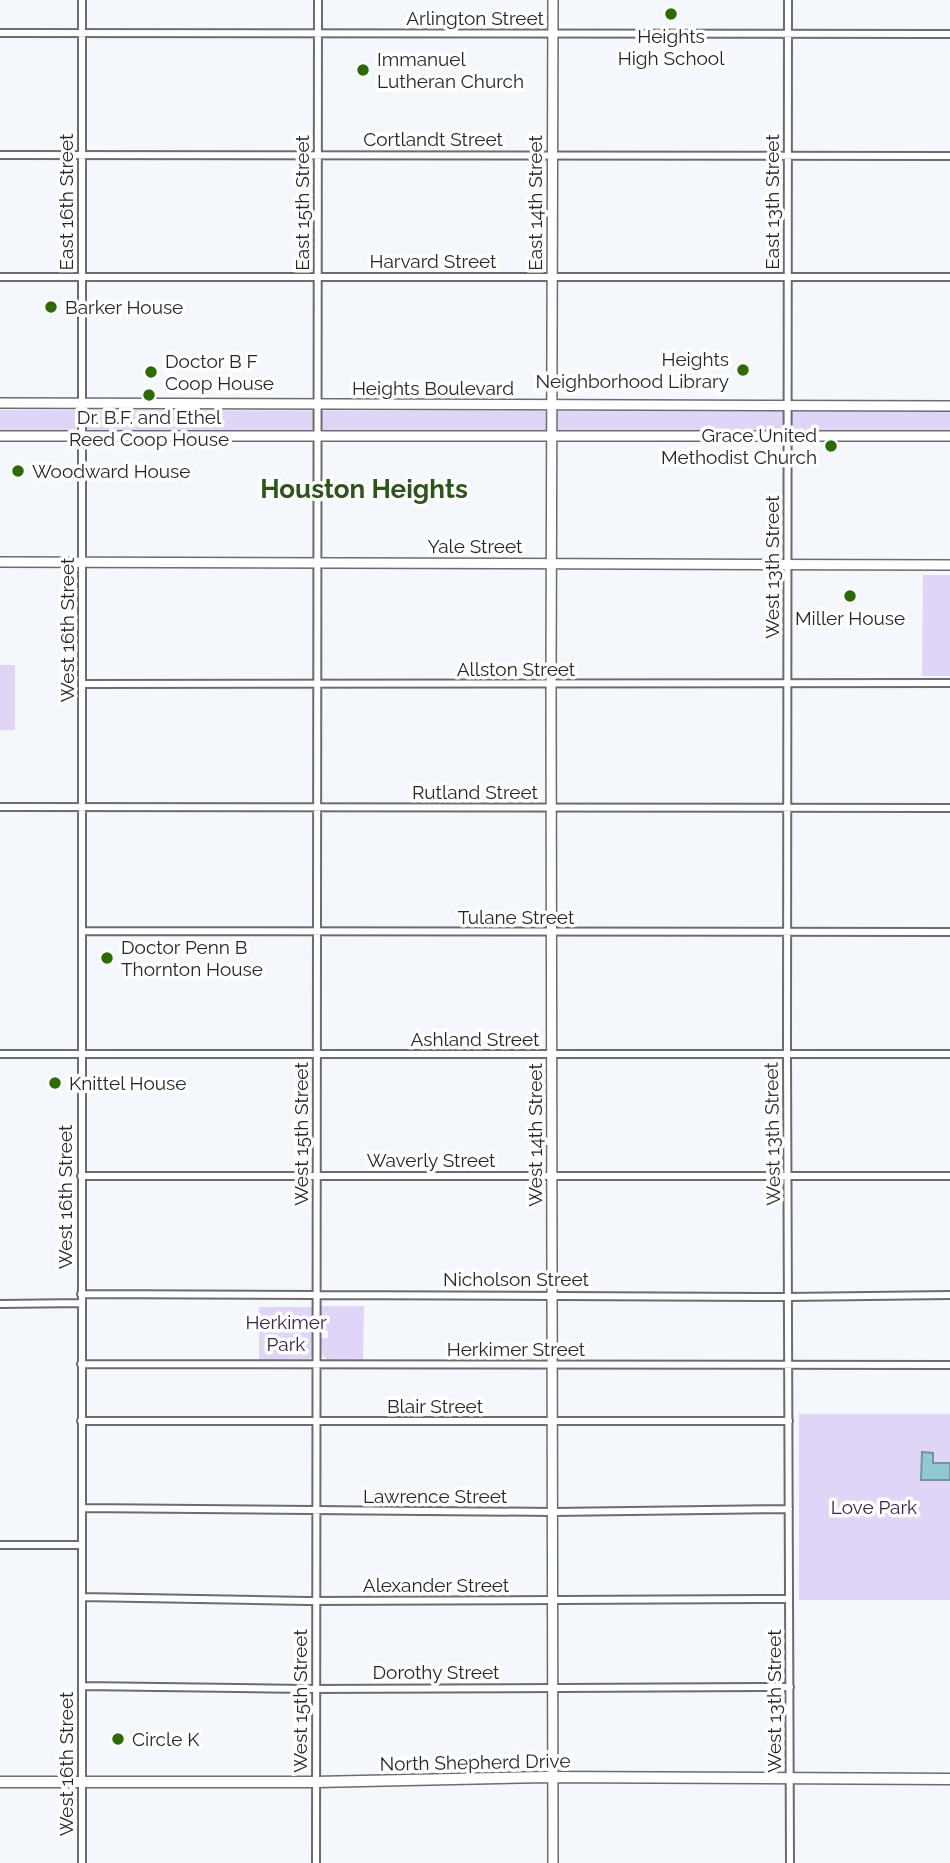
<svg xmlns="http://www.w3.org/2000/svg" width="950" height="1863" font-family="Raleway,sans-serif">
<style>
.green{fill:#e1d5f7}
.water{fill:#92c8d0;stroke:#71979e;stroke-width:2}
.lines{fill:none;stroke-linecap:round;stroke-linejoin:round}
.street-casing{stroke:#6a6c70;stroke-width:10}
.secondary-casing{stroke:#6a6c70;stroke-width:12}
.primary-casing{stroke:#6a6c70;stroke-width:13}
.street{stroke:#fff;stroke-width:6}
.secondary{stroke:#fff;stroke-width:9}
.primary{stroke:#fff;stroke-width:10}
.poi-dot{fill:#2b6c01;stroke:#fff;stroke-width:2.5}
.labels{text-anchor:middle;dominant-baseline:central;stroke-width:7;stroke-linejoin:round;paint-order:stroke}
.street-label{font-size:19px;fill:#252628;stroke:#fff}
.poi-label{font-size:19px;fill:#252628;stroke:#fff;text-anchor:start}
.park-label{font-size:19px;fill:#362152;stroke:#fff}
.district-label{font-size:26px;font-weight:bold;fill:#2c551a;stroke:#fff}
</style>
<rect width="100%" height="100%" fill="#f4f7fb"/>
<path class="green" d="M0 410 950 412V432L0 430Z
M923 575H950V676H922Z
M0 665H15V730H0Z
M320 1306H364L363 1360H328L323 1356 320 1338H328V1331H320Z
M259 1307H313V1352L310 1359 259 1360Z
M799 1414H950V1600H799Z"/>
<path class="water" d="M922 1452 933 1453V1463H950V1480H921Z"/>
<g class="lines">
<g class="street-casing">
<path id="street" d="M788 0 787 1055 790 1863
M0 33 950 34
M0 155 950 156
M0 277H950
M83 684 950 683
M0 807 950 808
M82 931 950 932
M0 1054H950
M81 1176H950
M81 1294 787 1297 950 1295
M0 1304 81 1303
M81 1364 950 1365
M81 1421H789
M82 1508 553 1512 789 1509
M0 1545H82
M82 1597 307 1601 789 1599
M82 1686 305 1689 790 1687
M82 1863V0
M316 1863 318 0"/>
</g>
<g class="secondary-casing">
<path id="secondary" d="M553 0 551 684 553 1863
M0 403 950 406
M0 436H950
M0 562 950 565"/>
</g>
<g class="primary-casing">
<path id="primary" d="M0 1782H316L546 1777 950 1779"/>
</g>
<use href="#street" class="street"/>
<use href="#secondary" class="secondary"/>
<use href="#primary" class="primary"/>
</g>
<g class="poi-dot">
<circle cx="671" cy="14" r="7"/>
<circle cx="363" cy="70" r="7"/>
<circle cx="51" cy="307" r="7"/>
<circle cx="743" cy="370" r="7"/>
<circle cx="151" cy="372" r="7"/>
<circle cx="149" cy="395" r="7"/>
<circle cx="831" cy="446" r="7"/>
<circle cx="18" cy="471" r="7"/>
<circle cx="850" cy="596" r="7"/>
<circle cx="107" cy="958" r="7"/>
<circle cx="55" cy="1083" r="7"/>
<circle cx="118" cy="1739" r="7"/>
</g>
<g class="labels">
<g class="street-label">
<text x="475" y="18">Arlington Street</text>
<text x="433" y="139">Cortlandt Street</text>
<text transform="translate(66 202) rotate(-90)">East 16th Street</text>
<text transform="translate(772 202) rotate(-90)">East 13th Street</text>
<text transform="translate(302 203) rotate(-90)">East 15th Street</text>
<text transform="translate(535 203) rotate(-90)">East 14th Street</text>
<text x="433" y="261">Harvard Street</text>
<text x="433" y="388">Heights Boulevard</text>
<text x="475" y="546">Yale Street</text>
<text transform="translate(772 567) rotate(-90)">West 13th Street</text>
<text transform="translate(67 630) rotate(-90)">West 16th Street</text>
<text x="516" y="669">Allston Street</text>
<text x="475" y="792">Rutland Street</text>
<text x="516" y="917">Tulane Street</text>
<text x="475" y="1039">Ashland Street</text>
<text transform="translate(301 1134) rotate(-90)">West 15th Street</text>
<text transform="translate(772 1134) rotate(-91)">West 13th Street</text>
<text transform="translate(535 1135) rotate(-90)">West 14th Street</text>
<text x="431" y="1160">Waverly Street</text>
<text transform="translate(65 1197) rotate(-90)">West 16th Street</text>
<text x="516" y="1279">Nicholson Street</text>
<text x="516" y="1349">Herkimer Street</text>
<text x="435" y="1406">Blair Street</text>
<text x="435" y="1496">Lawrence Street</text>
<text x="436" y="1585">Alexander Street</text>
<text x="436" y="1672">Dorothy Street</text>
<text transform="translate(300 1701) rotate(-90)">West 15th Street</text>
<text transform="translate(774 1701) rotate(-90)">West 13th Street</text>
<text transform="translate(475 1762) rotate(-1)">North Shepherd Drive</text>
<text transform="translate(66 1764) rotate(-90)">West 16th Street</text>
</g>
<g class="poi-label">
<text x="671" y="36" text-anchor="middle">Heights<tspan x="671" dy="22">High School</tspan></text>
<text x="377" y="59">Immanuel<tspan x="377" dy="22">Lutheran Church</tspan></text>
<text x="65" y="307">Barker House</text>
<text x="729" y="359" text-anchor="end">Heights<tspan x="729" dy="22">Neighborhood Library</tspan></text>
<text x="165" y="361">Doctor B F<tspan x="165" dy="22">Coop House</tspan></text>
<text x="149" y="417" text-anchor="middle">Dr. B.F. and Ethel<tspan x="149" dy="22">Reed Coop House</tspan></text>
<text x="817" y="435" text-anchor="end">Grace United<tspan x="817" dy="22">Methodist Church</tspan></text>
<text x="32" y="471">Woodward House</text>
<text x="850" y="618" text-anchor="middle">Miller House</text>
<text x="121" y="947">Doctor Penn B<tspan x="121" dy="22">Thornton House</tspan></text>
<text x="69" y="1083">Knittel House</text>
<text x="132" y="1739">Circle K</text>
</g>
<g class="park-label">
<text x="286" y="1322">Herkimer<tspan x="286" dy="22">Park</tspan></text>
<text x="874" y="1507">Love Park</text>
</g>
<g class="district-label">
<text x="364" y="489">Houston Heights</text>
</g>
</g>
</svg>
